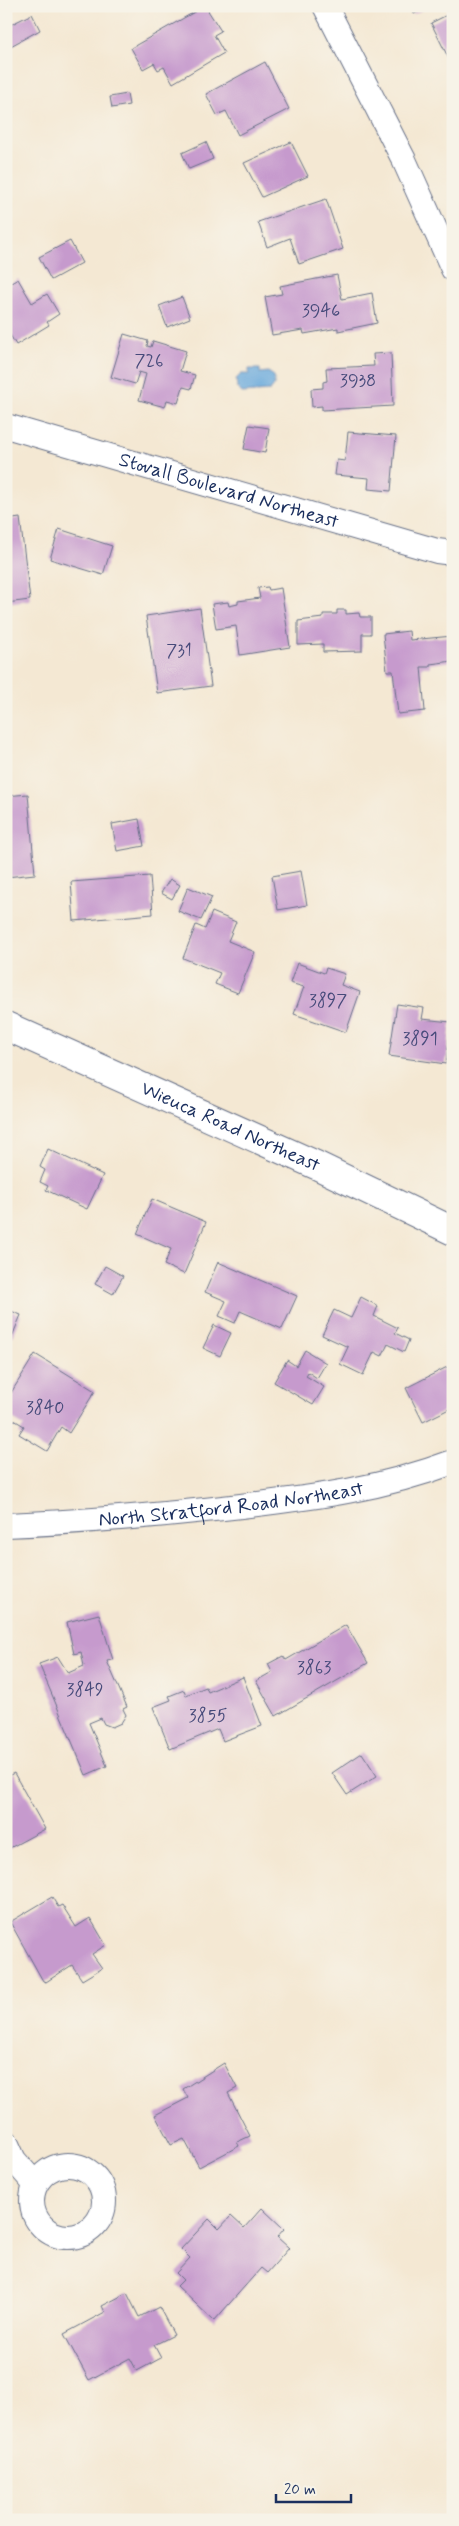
<svg xmlns="http://www.w3.org/2000/svg" width="459" height="2526" font-family="Mynerve,sans-serif">
<style>
.water{fill:#68a8db;stroke:#426c9c}
.building{fill:#c69acd}
.lines{fill:none;stroke-linecap:round;stroke-linejoin:round}
.street-casing{stroke:#677087;stroke-width:26}
.secondary-casing{stroke:#677087;stroke-width:30}
.street{stroke:#fff;stroke-width:24}
.secondary{stroke:#fff;stroke-width:28}
.labels{text-anchor:middle;dominant-baseline:central;stroke-width:4;stroke-linejoin:round;paint-order:stroke}
.number-label{font-size:18px;fill:#464a7a}
.street-label{font-size:20px;fill:#1b2f5e;stroke:#f7f3e8}
</style>
<rect width="100%" height="100%" fill="#f7f3e8"/>
<filter id="ink" filterUnits="userSpaceOnUse"><feTurbulence type="fractalNoise" baseFrequency=".02" numOctaves="2"/><feDisplacementMap in="SourceGraphic" scale="10" xChannelSelector="R" yChannelSelector="G"/><feConvolveMatrix kernelMatrix="1 2 1 2 8 2 1 2 1" color-interpolation-filters="sRGB"/></filter>
<filter id="wash" filterUnits="userSpaceOnUse"><feTurbulence type="fractalNoise" baseFrequency=".0096" numOctaves="4" result="noise"/><feDisplacementMap in="SourceGraphic" scale="20" xChannelSelector="R" yChannelSelector="G"/><feGaussianBlur stdDeviation="1.12" result="paint"/><feColorMatrix in="noise" values="0 0 0 0 0 0 0 0 0 0 0 0 0 0 0 0 0 1.4 0 .05"/><feComposite in="paint" operator="in"/></filter>
<g filter="url(#wash)">
<rect width="100%" height="100%" fill="#f4e8d3"/>
<path class="water" d="M249 369H260V373L268 372 274 376V386L270 391 242 393 237 388 236 379 241 374H249Z"/>
<g id="blocks">
<path class="building" d="M205 6 221 31 214 35 224 53 173 83 164 67 158 70 154 63 143 69 131 48Z
M410 6H429L414 14Z
M453 12V67L431 23Z
M32 14 40 30 7 48 6 27Z
M265 62 289 109 238 135 226 111 217 115 206 94Z
M127 94 129 105 112 108 110 97Z
M206 142 213 159 189 169 182 153Z
M291 142 308 176 262 197 244 163Z
M326 199 343 249 299 264 290 238 267 247 258 222Z
M70 241 82 263 51 280 39 257Z
M337 275 342 299 372 293 377 323 338 331V328L304 334 303 330 272 335 265 297 282 294 280 286Z
M18 279 32 303 47 294 59 314 47 322 49 325 16 345 6 328V286Z
M182 297 190 318 167 327 159 306Z
M124 334 148 341 147 346 151 347 153 341 186 351 180 371 195 375 191 389 183 387 178 403 167 400 165 407 139 400 146 374 139 372 135 384 111 377Z
M391 353 393 406 322 410V406L312 407 311 389 323 388V382L327 381 326 368 374 366 373 354Z
M249 425 269 428 265 453 244 449Z
M348 432 396 436 391 491 368 489 369 478 335 475 337 460 345 461Z
M20 518 30 600 6 603V520Z
M59 529 112 546 103 575 50 559Z
M268 587 269 590 281 588 290 647 240 655 236 626 216 629 212 604 228 602 229 606 238 604V601L260 598 258 588Z
M200 608 211 686 157 693 146 616Z
M337 610H346V614L359 613 360 617H371V634H362V651L323 652V644L298 645V621L323 618V614H337Z
M409 631 410 640 453 636V661L430 664V667H421L425 711 398 714 393 671H387L383 634Z
M28 794 35 874 6 877V796Z
M139 819 144 846 117 851 112 824Z
M301 871 307 905 278 910 272 876Z
M150 876 153 914 74 921 71 882Z
M170 879 180 885 172 899 161 893Z
M188 887 212 897 201 920 178 911Z
M212 912 236 922 228 941 255 952 238 993 215 984 220 973 183 958 196 925 205 929Z
M297 963 324 973 326 968 345 974 341 985 360 992 346 1032 294 1014 304 987 290 983Z
M397 1004 424 1008 422 1019 451 1022 446 1064 389 1056Z
M48 1149 103 1175 87 1209 46 1190 48 1186 40 1182 45 1170 40 1167Z
M152 1199 206 1222 184 1274 164 1265 171 1249 137 1234Z
M218 1262 297 1296 282 1329 240 1311 235 1323 219 1316 226 1301 205 1292Z
M105 1266 123 1276 113 1294 95 1284Z
M361 1297 378 1306 374 1316 398 1328 395 1333 409 1340 404 1352 388 1344 382 1356 374 1352 363 1375 340 1364 348 1347 322 1335 334 1310 351 1318Z
M6 1309 21 1315 6 1351Z
M214 1325 231 1333 220 1356 203 1348Z
M305 1350 326 1363 317 1378 308 1372 306 1376 324 1387 313 1405 274 1382 287 1360 296 1366Z
M35 1354 95 1391 69 1433 61 1427 47 1451 19 1434 24 1426 6 1415V1401Z
M453 1364V1407L423 1422 406 1388Z
M99 1614 113 1660 107 1661 127 1707 123 1709 126 1715 121 1723 112 1727 104 1724 101 1718 89 1723 107 1766 86 1775 39 1664 58 1657 68 1673 84 1666 81 1652 74 1654 67 1622Z
M346 1625 368 1663 276 1716 256 1681 272 1672 268 1664 283 1656 286 1660Z
M243 1677 262 1726 223 1741 218 1729 170 1749 153 1707 171 1700 169 1696 184 1690 186 1695 206 1687 208 1692Z
M362 1753 377 1776 347 1795 332 1773Z
M14 1773 45 1829 6 1850V1777Z
M52 1897 58 1907 62 1905 76 1927 90 1918 106 1945 92 1954 102 1968 82 1980 72 1965 46 1982 43 1981 10 1922Z
M224 2063 237 2088 228 2093 250 2136 237 2142 239 2146 199 2167 184 2139 171 2145 155 2115 188 2098 183 2089Z
M262 2208 284 2229 277 2237 289 2248 267 2273 261 2268 214 2321 177 2286 183 2280 176 2273 190 2258 181 2249 209 2219 219 2229 231 2216 244 2228Z
M127 2293 139 2317 159 2307 174 2335 154 2345 161 2358 137 2371 130 2358 89 2380 64 2334 105 2312 102 2306Z"/>
</g>
</g>
<g filter="url(#ink)">
<use href="#blocks" fill-opacity="0" stroke="#677087" stroke-width="1"/>
<g class="lines">
<g class="street-casing">
<g id="street">
<path d="M325 6 404 160 453 269"/>
<path id="s1" d="M6 426 437 551 453 553"/>
<path id="s2" d="M6 1525C85 1522 163 1515 241 1506 317 1497 381 1489 453 1462"/>
<path d="M6 2142 14 2160 35 2184"/>
<circle cx="68" cy="2201" r="36"/>
</g>
</g>
<g class="secondary-casing">
<g id="secondary">
<path id="s3" d="M6 1026 316 1165 453 1231"/>
</g>
</g>
<use href="#street" class="street"/>
<use href="#secondary" class="secondary"/>
</g>
</g>
<g class="labels">
<g class="number-label">
<text x="321" y="311">3946</text>
<text x="149" y="361">726</text>
<text x="358" y="381">3938</text>
<text x="179" y="651">731</text>
<text x="328" y="1001">3897</text>
<text x="420" y="1039">3891</text>
<text x="45" y="1408">3840</text>
<text x="314" y="1668">3863</text>
<text x="85" y="1690">3849</text>
<text x="208" y="1716">3855</text>
</g>
<g class="street-label">
<text stroke="none"><textPath href="#s1" startOffset="232">Stovall Boulevard Northeast</textPath></text>
<text stroke="none"><textPath href="#s3" startOffset="246">Wieuca Road Northeast</textPath></text>
<text stroke="none"><textPath href="#s2" startOffset="226">North Stratford Road Northeast</textPath></text>
</g>
</g>
<rect width="459" height="2526" fill="none" stroke="#f7f3e8" stroke-width="25"/>
<path d="M276 2494v8h75v-8" fill="none" stroke="#1b2f5e" stroke-width="2.5"/>
<text x="284" y="2494" font-size="15" fill="#1b2f5e" stroke="#f7f3e8" stroke-width="4" paint-order="stroke">20 m</text>
</svg>
